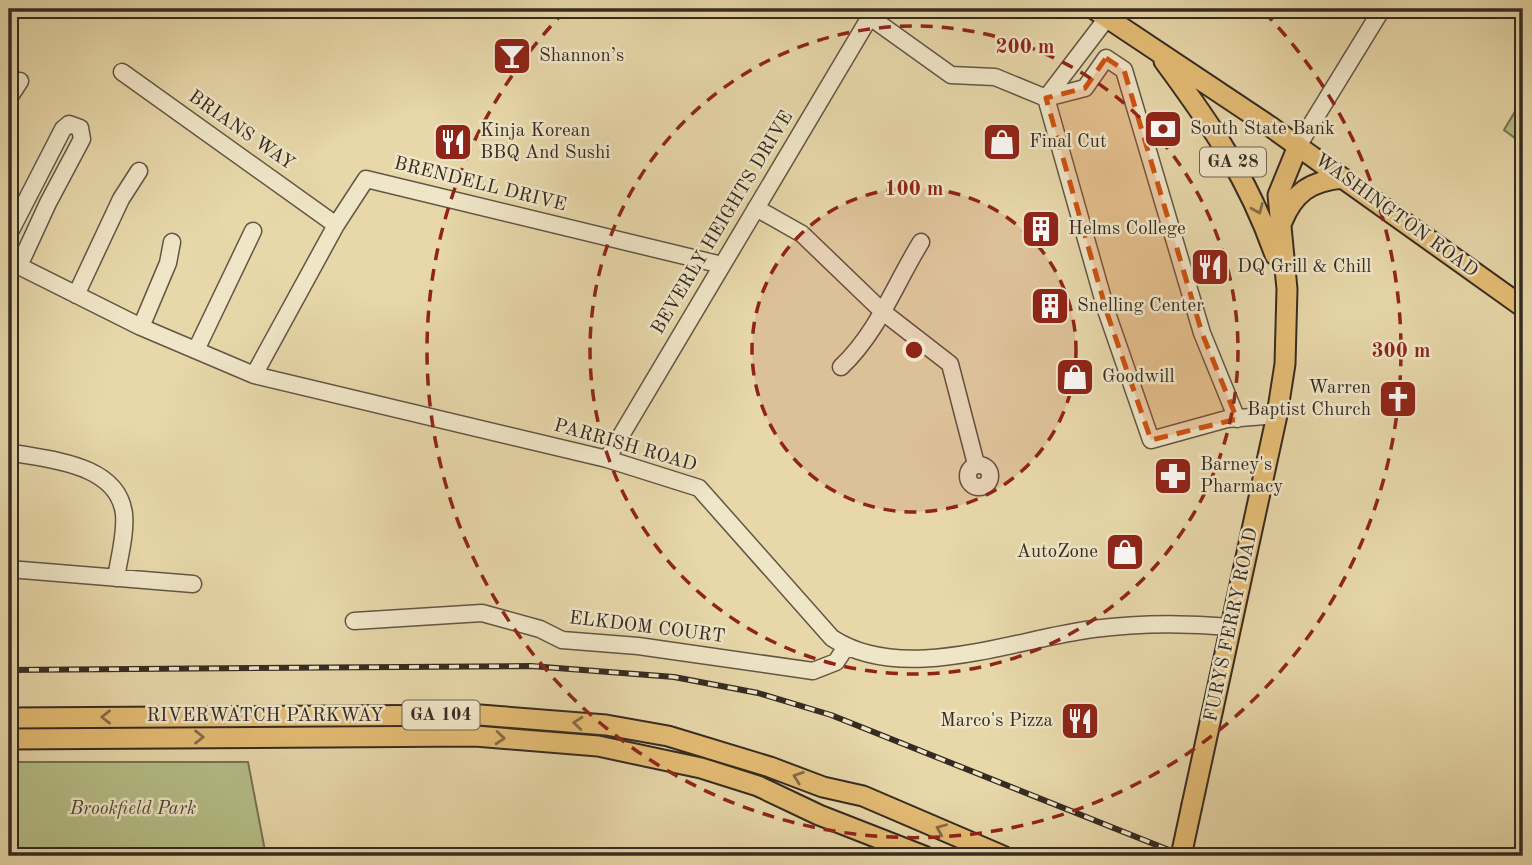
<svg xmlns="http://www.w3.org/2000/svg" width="1532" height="865" font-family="'Old Standard TT',serif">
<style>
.green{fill:#b5be88;stroke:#757455;stroke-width:2}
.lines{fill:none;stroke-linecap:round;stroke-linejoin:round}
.minor-casing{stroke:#625644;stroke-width:19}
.major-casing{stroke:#352b22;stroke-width:23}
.minor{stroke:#efe5c7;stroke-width:16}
.major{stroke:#e4bc74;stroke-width:19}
.rail-casing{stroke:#352b22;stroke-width:6}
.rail{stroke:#efe5c7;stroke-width:3.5;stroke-dasharray:10;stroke-linecap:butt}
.major-bridge-casing{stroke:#352b22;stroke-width:23;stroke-linecap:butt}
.major-bridge{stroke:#e4bc74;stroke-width:19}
.oneway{stroke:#846c47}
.marked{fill:#cd520f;fill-opacity:0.2;stroke:#cd520f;stroke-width:5;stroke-dasharray:14 9;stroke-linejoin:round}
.ring{fill:none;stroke:#8f2418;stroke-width:3.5;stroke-dasharray:12 9}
.labels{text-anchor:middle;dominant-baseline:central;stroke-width:5;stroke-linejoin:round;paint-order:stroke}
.shield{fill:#efe5c7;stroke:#6d6354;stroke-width:2}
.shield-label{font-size:18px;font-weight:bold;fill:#352b22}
.poi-label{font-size:19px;fill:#352b22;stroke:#efe5c7;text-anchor:start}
.street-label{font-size:19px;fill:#352b22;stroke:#efe5c7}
.park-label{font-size:19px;font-style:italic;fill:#4f4836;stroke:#efe5c7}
.centre{fill:#8f2418;stroke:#efe5c7;stroke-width:3.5}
.ring-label{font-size:21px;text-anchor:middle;font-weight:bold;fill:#8f2418;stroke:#efe5c7;stroke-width:5;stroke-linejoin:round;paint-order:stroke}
</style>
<rect width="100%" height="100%" fill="#e7d7a9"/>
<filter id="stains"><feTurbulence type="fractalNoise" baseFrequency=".00286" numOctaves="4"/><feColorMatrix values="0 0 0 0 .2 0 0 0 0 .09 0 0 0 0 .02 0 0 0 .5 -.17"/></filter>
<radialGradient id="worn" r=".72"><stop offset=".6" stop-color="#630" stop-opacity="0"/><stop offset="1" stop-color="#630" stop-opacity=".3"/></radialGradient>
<path class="green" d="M1523 98V144L1504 130Z
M9 762H248L266 856H9Z"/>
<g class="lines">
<g class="minor-casing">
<path id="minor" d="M870 17 951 75 995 77 1046 98 1085 88 1106 58 1124 70 1202 333 1237 419
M122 72 336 225
M9 98 20 81
M1046 98 1107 313 1151 440 1227 419 1277 415
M1046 98 1107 18
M1298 146 1382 9
M756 208 802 234 883 312 950 364 976 464
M9 234 63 129 69 124 80 128 82 139 48 203 19 266
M9 261 141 327 254 375 607 459 699 488 832 638C903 685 1015 639 1093 629 1139 623 1185 623 1231 627
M76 295 121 199 139 171
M141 327 168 263 172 242
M196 350 253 231
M841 367C878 332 895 284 921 242
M254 375 336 225 366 179 722 265
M9 452C48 460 118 463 124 514 126 534 119 558 116 578
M607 459 874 10
M968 476a11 11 0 1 1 22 0a11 11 0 1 1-22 0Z
M9 569 193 584
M354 621 482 613 540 629 562 640 638 646 813 671 836 662 846 647"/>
</g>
<g class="major-casing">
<path id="major" d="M1094 9 1271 127 1523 307
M1164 61C1212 126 1248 178 1275 255
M1282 222C1294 192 1311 181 1343 178
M9 718 480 715 606 725 668 736 770 767 823 787 863 796 1003 856
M9 739 475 736 598 746 701 768 758 786 819 815 924 856
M1192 805 1277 415 1285 364 1287 289 1278 195 1298 146"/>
</g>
<use href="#minor" class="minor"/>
<use href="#major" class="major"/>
<g class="rail-casing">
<path id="rail" d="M9 670 531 666 674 677 758 693 831 715 1184 856"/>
</g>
<use href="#rail" class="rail"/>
<g class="major-bridge-casing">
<path id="major-bridge" d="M1181 856 1192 805"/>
</g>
<use href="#major-bridge" class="major-bridge"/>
</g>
<defs><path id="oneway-chevron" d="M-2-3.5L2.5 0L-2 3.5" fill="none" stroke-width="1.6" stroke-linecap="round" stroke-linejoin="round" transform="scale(1.75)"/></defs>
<g class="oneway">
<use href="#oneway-chevron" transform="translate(1258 209) rotate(67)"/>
<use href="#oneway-chevron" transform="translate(106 717) rotate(180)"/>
<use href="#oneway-chevron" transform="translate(578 723) rotate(-175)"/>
<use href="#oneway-chevron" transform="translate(199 737)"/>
<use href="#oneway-chevron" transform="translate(500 738) rotate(5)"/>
<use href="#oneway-chevron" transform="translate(798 777) rotate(-160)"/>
<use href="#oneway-chevron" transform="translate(941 829) rotate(-157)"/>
</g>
<path class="marked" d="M1106 58 1124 70 1202 333 1237 419 1151 440 1107 313 1046 98 1085 88Z"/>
<circle cx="914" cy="350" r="162" fill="#8f2418" fill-opacity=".12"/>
<g class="ring">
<circle cx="914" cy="350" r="162"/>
<circle cx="914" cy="350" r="324"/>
<path d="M1264 12A487 487 0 1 1 564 12"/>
</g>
<defs>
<g id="bar-square" transform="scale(2.0125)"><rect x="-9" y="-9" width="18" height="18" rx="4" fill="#8f2418" stroke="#efe5c7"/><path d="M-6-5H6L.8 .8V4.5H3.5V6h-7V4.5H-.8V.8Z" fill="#fff"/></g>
<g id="bank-square" transform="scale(2.0125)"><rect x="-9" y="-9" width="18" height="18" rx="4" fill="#8f2418" stroke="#efe5c7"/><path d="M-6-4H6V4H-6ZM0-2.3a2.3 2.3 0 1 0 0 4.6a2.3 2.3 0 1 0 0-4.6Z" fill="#fff"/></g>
<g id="restaurant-square" transform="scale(2.0125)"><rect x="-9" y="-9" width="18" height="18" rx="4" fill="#8f2418" stroke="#efe5c7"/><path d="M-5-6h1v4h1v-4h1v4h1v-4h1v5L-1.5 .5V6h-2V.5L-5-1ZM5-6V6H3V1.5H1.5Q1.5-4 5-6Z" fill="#fff"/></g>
<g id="shop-square" transform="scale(2.0125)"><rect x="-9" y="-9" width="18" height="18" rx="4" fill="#8f2418" stroke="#efe5c7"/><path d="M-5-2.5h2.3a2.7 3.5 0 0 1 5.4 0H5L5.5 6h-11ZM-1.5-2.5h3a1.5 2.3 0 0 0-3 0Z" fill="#fff"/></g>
<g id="building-square" transform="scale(2.0125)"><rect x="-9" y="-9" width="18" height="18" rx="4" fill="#8f2418" stroke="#efe5c7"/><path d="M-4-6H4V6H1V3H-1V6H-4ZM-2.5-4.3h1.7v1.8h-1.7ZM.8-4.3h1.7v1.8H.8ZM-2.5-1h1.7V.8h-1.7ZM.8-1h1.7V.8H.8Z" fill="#fff"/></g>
<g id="church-square" transform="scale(2.0125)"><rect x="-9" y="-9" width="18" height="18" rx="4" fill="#8f2418" stroke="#efe5c7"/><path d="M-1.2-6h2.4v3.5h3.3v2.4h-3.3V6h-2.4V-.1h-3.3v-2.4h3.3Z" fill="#fff"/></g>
<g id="pharmacy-square" transform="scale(2.0125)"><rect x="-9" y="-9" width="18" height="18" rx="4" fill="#8f2418" stroke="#efe5c7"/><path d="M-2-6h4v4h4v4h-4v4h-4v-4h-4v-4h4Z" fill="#fff"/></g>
</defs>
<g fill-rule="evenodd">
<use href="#bar-square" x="512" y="56"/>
<use href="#bank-square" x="1163" y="129"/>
<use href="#restaurant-square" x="453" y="142"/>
<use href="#shop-square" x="1002" y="142"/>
<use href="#building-square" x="1041" y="229"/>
<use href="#restaurant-square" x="1210" y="267"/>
<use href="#building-square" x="1050" y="306"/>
<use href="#shop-square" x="1075" y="377"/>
<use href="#church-square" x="1398" y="399"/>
<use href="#pharmacy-square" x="1173" y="476"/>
<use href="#shop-square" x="1125" y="552"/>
<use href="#restaurant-square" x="1080" y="721"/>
</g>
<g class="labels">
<g class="shield">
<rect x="1200" y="147.5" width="66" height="29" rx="5"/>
<rect x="402.5" y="700.5" width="77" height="29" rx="5"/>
</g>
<g class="shield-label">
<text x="1233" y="162">GA 28</text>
<text x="441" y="715">GA 104</text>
</g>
<g class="poi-label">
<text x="539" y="56">Shannon’s</text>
<text x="1190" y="129">South State Bank</text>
<text x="480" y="131">Kinja Korean<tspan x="480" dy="22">BBQ And Sushi</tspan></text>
<text x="1029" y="142">Final Cut</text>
<text x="1068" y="229">Helms College</text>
<text x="1237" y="267">DQ Grill &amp; Chill</text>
<text x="1077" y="306">Snelling Center</text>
<text x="1102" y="377">Goodwill</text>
<text x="1371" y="388" text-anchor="end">Warren<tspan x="1371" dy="22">Baptist Church</tspan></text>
<text x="1200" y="465">Barney's<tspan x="1200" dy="22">Pharmacy</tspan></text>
<text x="1098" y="552" text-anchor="end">AutoZone</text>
<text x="1053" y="721" text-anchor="end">Marco's Pizza</text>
</g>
<g class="street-label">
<text transform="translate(241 131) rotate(35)">BRIANS WAY</text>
<text transform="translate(480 185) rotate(14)">BRENDELL DRIVE</text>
<text transform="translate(1396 216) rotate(36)">WASHINGTON ROAD</text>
<text transform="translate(723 223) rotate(-59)">BEVERLY HEIGHTS DRIVE</text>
<text transform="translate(625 446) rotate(16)">PARRISH ROAD</text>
<text transform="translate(1232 625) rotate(-78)">FURYS FERRY ROAD</text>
<text transform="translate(647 628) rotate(7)">ELKDOM COURT</text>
<text x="265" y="716">RIVERWATCH PARKWAY</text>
</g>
<g class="park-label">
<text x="133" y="809">Brookfield Park</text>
</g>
</g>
<circle cx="914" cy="350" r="10" class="centre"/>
<g class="ring-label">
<text x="1025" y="53">200 m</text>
<text x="914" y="195">100 m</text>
<text x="1401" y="357">300 m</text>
</g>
<rect width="1532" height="865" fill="none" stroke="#e7d7a9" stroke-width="35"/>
<rect x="10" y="10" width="1511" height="844" fill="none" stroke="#352b22" stroke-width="3.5"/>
<rect x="18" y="18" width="1497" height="830" fill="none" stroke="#352b22" stroke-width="2"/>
<rect width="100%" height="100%" filter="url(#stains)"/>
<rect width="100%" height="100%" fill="url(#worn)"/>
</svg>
